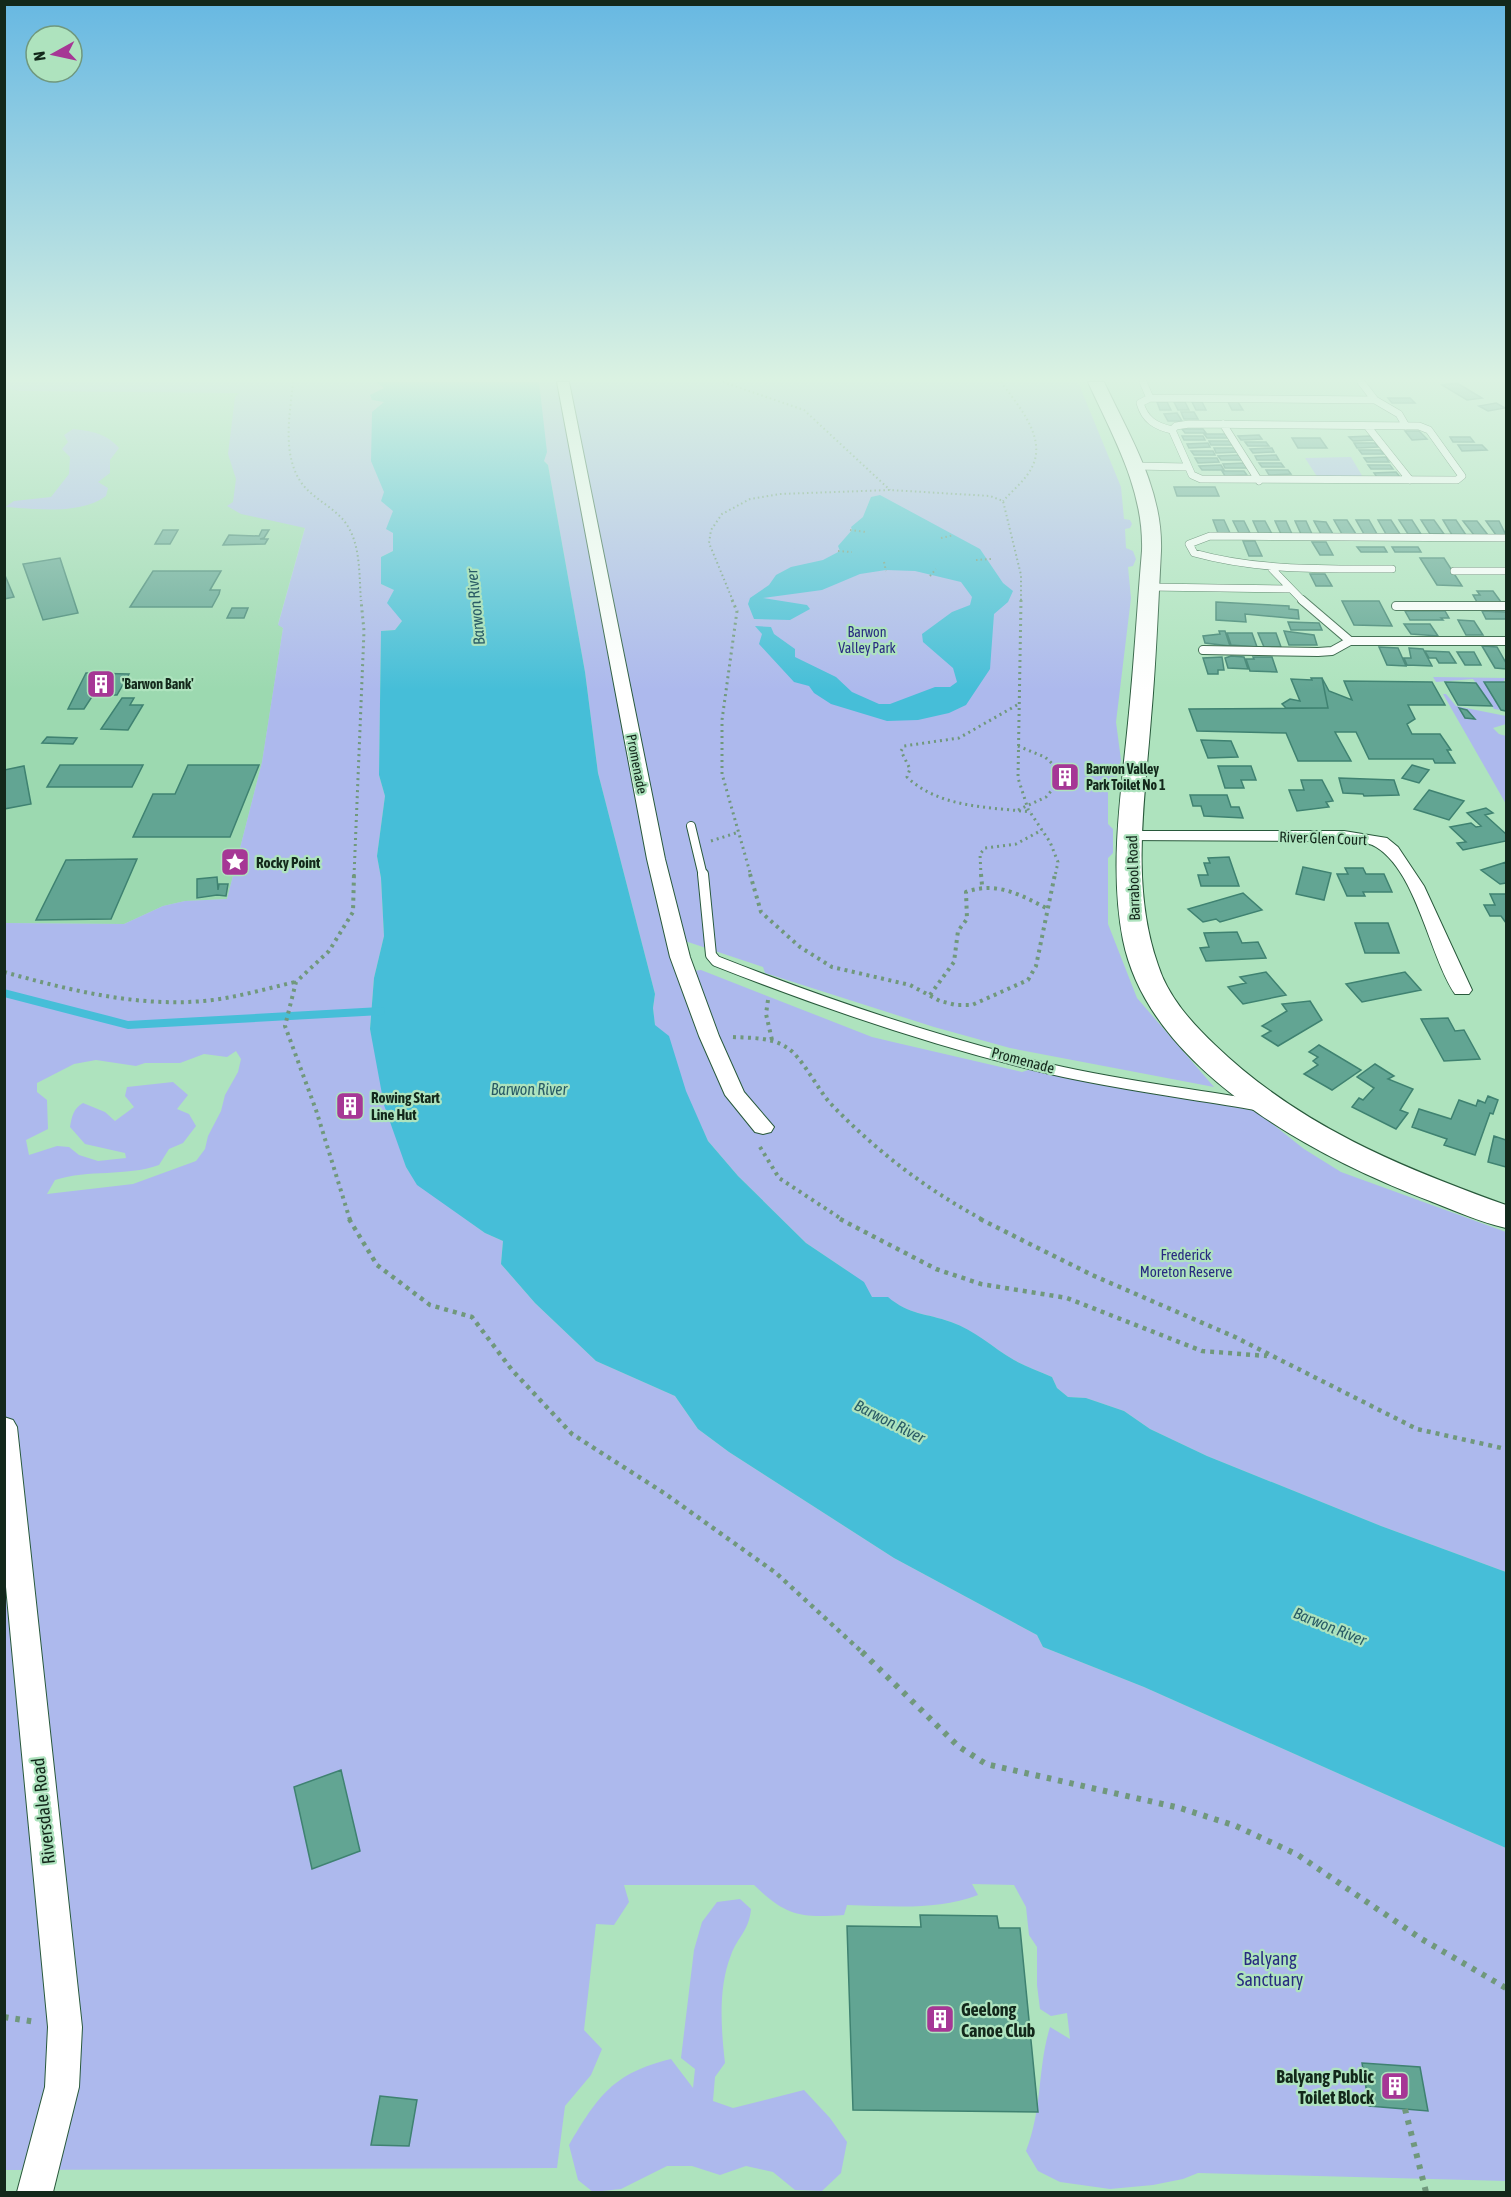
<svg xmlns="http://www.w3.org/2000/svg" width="1511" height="2197" font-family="'Asap Condensed',sans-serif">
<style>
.built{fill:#9cd9b0}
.green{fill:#adb9ed;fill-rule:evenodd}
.water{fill:#46bed8}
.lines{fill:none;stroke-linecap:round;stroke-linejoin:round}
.stream{stroke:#46bed8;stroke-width:8}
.building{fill:#62a593;stroke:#3f8271;stroke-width:1.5}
.lane-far2-casing{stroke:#28593b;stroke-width:8}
.lane-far1-casing{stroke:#28593b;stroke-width:10}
.lane-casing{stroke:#28593b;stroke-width:12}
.street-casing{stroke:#28593b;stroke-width:2}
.secondary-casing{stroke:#28593b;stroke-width:2}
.path-far4{stroke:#70987c;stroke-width:2;stroke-dasharray:1.5 3;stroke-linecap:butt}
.path-far3{stroke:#70987c;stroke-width:3;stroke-dasharray:2 4;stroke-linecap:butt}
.path-far2{stroke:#70987c;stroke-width:4;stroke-dasharray:3 4.5;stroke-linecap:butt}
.path-far1{stroke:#70987c;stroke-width:4.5;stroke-dasharray:4 5;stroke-linecap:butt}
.path{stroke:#70987c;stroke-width:6;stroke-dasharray:4.5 7;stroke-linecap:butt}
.lane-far2{stroke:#fff;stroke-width:7}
.lane-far1{stroke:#fff;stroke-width:8}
.lane{stroke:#fff;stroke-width:10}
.street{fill:#fff;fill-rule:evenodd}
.secondary{fill:#fff;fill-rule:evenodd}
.labels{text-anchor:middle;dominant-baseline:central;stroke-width:4.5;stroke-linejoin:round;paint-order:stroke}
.far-park-label{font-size:14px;fill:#282b81;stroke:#aee3be}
.far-poi-label{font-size:14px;font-weight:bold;fill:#13281b;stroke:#aee3be;text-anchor:start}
.far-street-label{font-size:14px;fill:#13281b;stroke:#aee3be}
.street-label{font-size:15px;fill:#13281b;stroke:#aee3be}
.poi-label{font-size:15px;font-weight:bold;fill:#13281b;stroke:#aee3be;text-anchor:start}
.park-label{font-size:15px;fill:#282b81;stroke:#aee3be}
.water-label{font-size:16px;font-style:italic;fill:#295b66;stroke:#aee3be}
.near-street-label{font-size:18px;fill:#13281b;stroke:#aee3be}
.near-park-label{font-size:18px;fill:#282b81;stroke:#aee3be}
.near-poi-label{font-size:18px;font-weight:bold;fill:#13281b;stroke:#aee3be;text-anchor:start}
</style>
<rect width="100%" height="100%" fill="#aee3be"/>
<path class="built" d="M5 388 240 393 305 527 278 624 283 628 262 762 227 899 185 901 163 906 124 924 5 923Z"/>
<path class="green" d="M4 382H376L385 388 371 395 384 402 380 407 384 492 393 511V551L381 557V584L395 590 402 621 395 630 381 631 379 775 385 796 377 856 381 878 384 936 374 978 370 1029 406 1167 417 1184 485 1233 503 1241 501 1264 535 1303 596 1361 675 1396 698 1429 729 1452 894 1558 1037 1635 1043 1647 1144 1687 1506 1848V2181L1198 2173 1183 2179 1153 2185 1110 2189 1060 2182 1038 2171 1026 2151C1043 2107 1037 2070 1050 2027L1070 2039 1067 2013 1051 2016 1040 2009 1037 1985V1947L1029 1935 1026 1907 1014 1885 972 1884 978 1895C936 1911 891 1906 847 1905L844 1915C800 1918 786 1916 754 1885H624L629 1902 614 1925 596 1924 584 2030 602 2049 591 2075 565 2106 557 2168 5 2170V923L124 924 163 906 185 901 227 899 262 762 283 628 278 625 305 528 241 514 227 506 233 502 236 479 228 454 235 397 239 393 20 391 5 388ZM236 1051 241 1059 238 1072 225 1095 221 1111 208 1136 205 1149 196 1161 133 1184 47 1194 55 1180C89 1169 125 1177 159 1165L169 1149 183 1143 196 1126 189 1114 177 1109 188 1095 173 1082 127 1087 125 1096 134 1107 115 1121 105 1112 83 1103C73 1109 72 1116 70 1127L85 1144 125 1153 126 1158 98 1161 79 1155 69 1147 57 1146 29 1155 26 1140 48 1129 47 1100 37 1092V1083L74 1064 96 1060 136 1066 145 1063H180L204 1054 227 1057Z
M539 382H1078L1121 487 1124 519 1130 520 1132 524 1130 528 1125 529 1126 548 1133 551 1136 559 1133 566 1128 567 1131 598 1116 722 1121 760 1115 784 1108 792V824L1113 829V853L1108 858V924L1137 998 1214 1087 1010 1048 934 1027 765 973 763 967 667 935 680 973 701 970 872 1037 893 1042 1022 1072 1035 1068 1256 1111 1304 1149 1341 1172 1506 1232V1572L1381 1526 1207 1456 1150 1429 1124 1411 1086 1398 1068 1397 1057 1388 1052 1377C1040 1371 1026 1367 1014 1360 993 1348 974 1330 951 1322 926 1313 909 1315 887 1297H872L846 1270 806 1243 738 1176 708 1141 655 1026 653 1008 655 994 598 773 585 672 548 465 544 461Z
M73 429C91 431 106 433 119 448L110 460V473L98 482 108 488 106 496C80 515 36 509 5 507L14 501 51 497 69 474 70 457 62 449 68 442 64 435Z
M1351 457 1364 479 1318 478 1305 458Z
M1433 677 1506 678 1503 682 1501 710 1494 709 1473 679 1436 682Z
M1443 694H1446L1456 706 1506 716V724L1493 728 1499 734 1506 736V804Z
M740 1899 751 1909C749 1931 738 1936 731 1955 718 1988 721 2028 725 2063L715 2077 713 2101 733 2108 804 2090 830 2118 847 2142 841 2173 822 2191 795 2190 773 2172 746 2166 720 2175 692 2166H667L621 2189 593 2192 578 2180 569 2145C598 2096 613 2073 671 2059L693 2088 695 2069 681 2058 694 1950 702 1922 717 1902Z"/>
<path class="water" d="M376 382H539L547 452 544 461 548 465 585 672 598 773 655 994 653 1008 655 1025 669 1036 686 1091 708 1141 738 1176 806 1243 864 1282 872 1297H888C909 1315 926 1313 951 1322 975 1330 993 1348 1014 1360 1026 1367 1040 1371 1052 1377L1057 1388 1068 1397 1086 1398 1124 1411 1150 1429 1207 1456 1381 1526 1506 1572V1848L1144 1687 1043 1647 1037 1635 894 1558 729 1452 698 1429 675 1396 596 1361 535 1303 501 1264 503 1241 485 1233 417 1185 406 1167 384 1105 370 1029 374 978 384 936 381 878 377 856 385 796 379 775 381 631 395 630 402 621 387 603 394 590 381 584V557L393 551V533L386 529 393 511 381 501 384 492 371 461 372 412 384 402 372 400 370 395 384 388Z
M880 495 980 549 1003 583 1013 591 1008 602 994 614 990 669 966 705 949 713 918 720 887 721 831 704 814 693 809 686 794 682 759 644 762 634 755 626 771 627 774 634 795 649V657L836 677 852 692 879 704H890L935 687H950L957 682 953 668 923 642 922 634 952 612 970 605 972 597 961 582 915 571 886 570 860 574 822 590 763 598 807 605 810 609 790 620 754 619 748 604 750 598 769 585 776 575 791 567 823 560 840 551 838 546 852 530 851 527 863 517 871 497Z"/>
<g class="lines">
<path class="stream" d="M4 993 128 1025 381 1011"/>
</g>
<path class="building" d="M1457 383 1482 398 1467 400 1442 385Z
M1388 398H1410L1415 403H1392Z
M1157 402H1167L1171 410H1160Z
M1174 402H1185L1189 410H1178Z
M1192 402H1202L1206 410H1196Z
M1228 402H1238L1243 410H1232Z
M1496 403 1505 408 1488 411 1479 406Z
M1181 412H1194L1198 419H1184Z
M1177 413 1182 421H1168L1164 414Z
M1182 429H1203L1206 433H1185Z
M1405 431H1419L1427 439 1412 440Z
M1204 434H1226L1228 438H1207Z
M1259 435 1262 439 1241 440 1238 436Z
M1182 436H1203L1205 440H1184Z
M1370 436 1374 440 1353 441 1349 437Z
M1450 437H1470L1474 442H1453Z
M1292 438H1320L1327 448H1298Z
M1209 441H1230L1233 445H1211Z
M1245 442H1266L1269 446H1248Z
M1208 443 1210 447 1189 448 1187 444Z
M1354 443H1375L1378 447 1357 448Z
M1458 445H1482L1487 450 1462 451Z
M1214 448H1235L1238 452 1216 453Z
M1272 448 1274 452 1253 453 1250 449Z
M1359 450H1380L1384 454H1362Z
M1191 451H1213L1215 455H1194Z
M1240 455 1242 460H1221L1218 456Z
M1276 455 1279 460H1257L1255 456Z
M1386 457 1389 462H1367L1364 458Z
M1195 458H1217L1219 462 1198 463Z
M1245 463 1247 468H1225L1223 464Z
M1259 463H1281L1284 467H1262Z
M1221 465 1224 470H1202L1199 466Z
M1368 465H1390L1393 469H1371Z
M1266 470H1288L1291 474 1269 475Z
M1222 471H1244L1247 475 1225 476Z
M1396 472 1400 477H1377L1374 473Z
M1174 487H1215L1219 496H1177Z
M1213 520H1224L1230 533H1218Z
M1334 520H1347L1356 534H1342Z
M1356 520H1369L1377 534H1364Z
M1378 520H1391L1400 534H1386Z
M1399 520H1412L1421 534H1408Z
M1421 520H1434L1444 534H1430Z
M1443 520H1456L1466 535H1452Z
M1233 521H1244L1250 533H1239Z
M1253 521H1265L1272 534H1259Z
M1275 521H1286L1292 534H1281Z
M1295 521H1306L1312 534H1301Z
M1314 521 1326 522 1333 534H1321Z
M1463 521H1477L1488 535H1474Z
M1486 521H1499L1506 535H1496Z
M163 530H178L170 544H155Z
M262 530H269L264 538 260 539H268L265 544 223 545 229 535 259 536Z
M1243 541H1255L1262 556H1249Z
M1312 542H1326L1333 555H1320Z
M1357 547H1384L1387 552H1361Z
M1392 547H1418L1421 552H1395Z
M60 558 78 613 43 620 23 564Z
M1420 558H1444L1462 586 1437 585Z
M153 571H221L210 590H220L219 594 212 607H130Z
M4 573 14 597 4 599Z
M1310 574H1325L1332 586H1316Z
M1477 591H1493L1501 602H1477L1473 595H1480Z
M1342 601H1379L1392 626 1354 625Z
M1216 602 1289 606V609L1298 610 1299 619 1245 614 1246 622 1216 620Z
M232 608H248L244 618H227Z
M1405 611H1445L1449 618H1441L1443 620H1410Z
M1482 611 1506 612V619H1486Z
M1458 620 1474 621 1483 635H1466Z
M1288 622 1319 623 1322 630H1291Z
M1404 624H1430L1438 636 1411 634Z
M1219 631H1225L1230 646 1205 643 1203 636 1220 634Z
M1284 631 1314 635 1317 645H1289Z
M1227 633H1252L1257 647 1231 645Z
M1258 633H1276L1281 647H1264Z
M1482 646 1497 647 1506 663V669L1495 668Z
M1379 647 1398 648 1406 666 1387 665Z
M1409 648 1423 649 1432 666 1407 665 1404 658H1411Z
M1425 651 1449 652 1456 663H1439L1436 658H1429Z
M1457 652H1474L1481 665H1465Z
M1231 656 1244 657 1248 669 1228 668 1225 658Z
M1222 657 1224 670H1218V674H1208L1203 658Z
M1253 657H1272L1277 672 1250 671 1246 659H1254Z
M86 673 129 674 117 695H93L84 709H68Z
M1311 678H1322L1328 708H1286L1282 704 1290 699 1300 701 1291 679 1312 680Z
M1322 678 1329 691 1352 700 1344 681 1432 682 1445 705H1408L1415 719 1407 724 1412 734H1440L1451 750H1447L1455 763H1435L1433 759H1369L1356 732H1335L1351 761H1298L1286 733 1197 731 1189 709 1328 708Z
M1445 682 1476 683 1492 706 1458 705Z
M1484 682H1506V711L1501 710Z
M122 698H134L130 705H143L128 730 101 729Z
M1459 708 1467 710 1475 719 1465 718Z
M47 737 77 738 73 744 42 743Z
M1201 740 1231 741 1238 757 1208 758Z
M60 765H143L132 787H47Z
M188 765H259L230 837H133L153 794H175Z
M1412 765 1429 770 1419 783 1402 778Z
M24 766 31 804 4 809V770Z
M1218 766H1251L1256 780H1241L1244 788H1225Z
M1054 768 1077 770V785L1053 783Z
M1339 778 1394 780 1399 795 1364 796 1363 794 1343 793Z
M1301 780H1322L1333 801 1326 802 1329 807 1297 811 1289 790H1304Z
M1429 790 1464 801 1449 820 1414 809Z
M1190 795H1227L1231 807H1239L1243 818 1204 816 1201 806H1193Z
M1486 808 1493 813 1485 815 1506 834V841L1463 850 1457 843 1466 842 1450 827 1471 823 1476 827 1481 826 1467 813Z
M1229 857 1239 886H1201L1198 875H1208L1204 863H1210L1208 858Z
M137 859 111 919 36 920 66 860Z
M1506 862V883L1500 884 1481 870Z
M1303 867 1331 873 1324 900 1296 894Z
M1345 868H1363L1366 874H1384L1392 892H1363L1365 896H1347L1337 874H1348Z
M217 877 218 890 219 884H228L226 896 217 895 197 898V879Z
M1243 893 1262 910 1220 922 1216 919 1203 922 1188 909Z
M1490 894H1506V923L1501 916H1490L1484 905H1495Z
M1355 923H1388L1399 953H1365Z
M1237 932 1242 943 1258 942 1266 958 1206 961 1200 948 1209 947 1204 933Z
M1266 972 1286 995 1243 1004 1228 987 1246 983 1240 977Z
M1405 972 1421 990 1362 1002 1346 984Z
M1310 1001 1322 1020 1278 1046 1262 1036 1271 1031 1262 1026 1287 1011 1282 1004Z
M1448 1018 1455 1031 1464 1030 1480 1059 1444 1061 1421 1019Z
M1319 1045 1361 1070 1332 1090 1304 1074 1318 1065 1313 1061 1318 1057 1309 1052Z
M1375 1064 1394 1076 1388 1079 1413 1089 1400 1110 1408 1113 1396 1129 1352 1107 1359 1098 1363 1100 1374 1088 1357 1077Z
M1488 1096 1498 1100 1493 1114 1490 1113 1475 1155 1444 1145 1447 1139 1412 1127 1419 1109 1451 1119 1459 1100 1476 1106 1478 1100 1485 1103Z
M355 1101 357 1109 345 1112 343 1103Z
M1494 1136 1506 1140V1167L1488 1162Z
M341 1770 360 1851 312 1869 294 1787Z
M920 1915 997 1916 999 1928H1020L1038 2112 853 2110 847 1926 921 1927Z
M1362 2063 1420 2067 1428 2111 1369 2106Z
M380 2096 417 2100 409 2146 371 2145Z"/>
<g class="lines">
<g class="lane-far2-casing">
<path id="lane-far2" d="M1143 382 1150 398
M1361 382 1375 400 1399 414 1406 426
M1189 424 1419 426 1429 430 1462 476 1457 480 1201 479 1192 475 1172 430 1176 426Z
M1223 424 1259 481
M1367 426 1410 480
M1172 430C1155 426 1145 420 1140 403L1150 398 1375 400
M1134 466 1188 467
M1272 569 1303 601
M1392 569C1325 569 1259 571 1194 553L1189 544 1210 536 1506 538
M1454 571H1506
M1149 587 1289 589"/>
</g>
<g class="lane-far1-casing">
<path id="lane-far1" d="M1302 600 1350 641
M1396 606H1506
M1203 650 1318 652 1332 651 1350 641H1506
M691 826 703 876"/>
</g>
<g class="lane-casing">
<path id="lane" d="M703 874 711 955 716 961C825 1004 936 1042 1050 1069 1118 1085 1187 1093 1256 1105"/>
</g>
<g class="street-casing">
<path id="street" d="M557 382H569L665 859 690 957 719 1036 744 1092 774 1127 771 1132 763 1134 755 1132 725 1095 699 1036 670 957 647 859Z
M1130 831H1344L1387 838 1398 847 1424 886 1472 990 1469 994H1455C1429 955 1417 872 1376 847 1367 841 1354 842 1344 841L1124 840 1121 836 1124 832Z
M4 1417 13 1420 17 1427 82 2027 79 2087 53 2192H17L45 2087 48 2027 4 1566Z"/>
</g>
<g class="secondary-casing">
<path id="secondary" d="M1088 382H1104C1130 437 1163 489 1161 551 1158 607 1156 663 1151 718 1145 799 1130 886 1158 965 1168 997 1192 1023 1215 1045 1298 1125 1400 1167 1506 1205V1228C1480 1222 1455 1211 1430 1201 1317 1158 1149 1070 1123 940 1109 868 1121 795 1128 723 1134 666 1137 608 1142 551 1144 489 1113 437 1088 382Z"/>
</g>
<path class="path-far4" d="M293 382C290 415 281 456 303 485 315 500 337 509 347 525 361 546 359 577 361 601
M723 382 804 410 890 490
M1001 382C1017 404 1046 436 1033 465 1027 479 1013 490 1003 501
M850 530 866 532
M941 538 954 535
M838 551 852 552
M976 560 991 559
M884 562 886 571
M930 576 936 569
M733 601 709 543 711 530 722 514 750 499 780 494 890 490 990 496 1003 501 1021 575V601"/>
<path class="path-far3" d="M732 600 737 611 722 720V774L751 876
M1021 600 1018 778 1028 809 1050 842 1058 862 1055 876
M1017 705 959 738 904 746 901 751 910 769 907 777C939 808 989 807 1031 812
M1018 746 1045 757 1058 769
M1018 810 1046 797 1058 783
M711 841 739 832
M354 876 364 631 361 600
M981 876 980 854 985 848 1016 844 1042 830"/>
<path class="path-far2" d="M750 874 761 912 800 947 832 967 910 985 940 1001 956 1005H972L1028 980 1036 966 1055 874
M981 874 982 885
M4 972C69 990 136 1007 204 1001 235 998 265 989 295 982
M930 995 954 962 958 931 967 919 966 892C997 881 1021 895 1048 909
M768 1000 766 1014 772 1040
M733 1037C751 1038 770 1037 786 1047 802 1056 817 1089 831 1104 876 1151 926 1189 983 1220
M760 1147 779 1178 843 1220
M350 1220 316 1110 285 1026 296 982 329 951 353 912 354 874"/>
<path class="path-far1" d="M349 1219 377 1265 430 1305 472 1317 512 1370 572 1434 664 1493 776 1573 863 1653
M840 1219 936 1269 981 1284 1067 1298 1202 1351 1267 1356
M980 1219 1092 1275 1235 1337 1417 1429 1506 1449"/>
<path class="path" d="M862 1652 958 1746 986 1764 1180 1808 1236 1826 1298 1855 1420 1938 1506 1988
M4 2017 36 2022
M1405 2109 1426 2192"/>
<use href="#lane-far2" class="lane-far2"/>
<use href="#lane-far1" class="lane-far1"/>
<use href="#lane" class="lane"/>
<use href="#street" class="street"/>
<use href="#secondary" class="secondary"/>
</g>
<linearGradient id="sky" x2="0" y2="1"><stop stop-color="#67b8e2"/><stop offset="0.55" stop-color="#dbf2e2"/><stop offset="1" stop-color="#dbf2e2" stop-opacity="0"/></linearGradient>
<rect width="1511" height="690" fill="url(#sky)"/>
<defs>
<g id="building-square" transform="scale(1.5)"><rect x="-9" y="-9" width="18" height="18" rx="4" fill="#a63795" stroke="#aee3be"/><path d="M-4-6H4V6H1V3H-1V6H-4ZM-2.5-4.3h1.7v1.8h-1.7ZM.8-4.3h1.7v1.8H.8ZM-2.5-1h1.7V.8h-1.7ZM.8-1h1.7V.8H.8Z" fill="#fff"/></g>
<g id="sight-square" transform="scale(1.5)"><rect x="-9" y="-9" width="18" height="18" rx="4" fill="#a63795" stroke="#aee3be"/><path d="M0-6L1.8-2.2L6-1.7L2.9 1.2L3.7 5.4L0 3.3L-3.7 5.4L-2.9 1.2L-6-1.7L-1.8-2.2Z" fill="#fff"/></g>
</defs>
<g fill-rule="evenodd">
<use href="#building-square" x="101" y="684"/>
<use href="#building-square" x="1065" y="777"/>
<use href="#sight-square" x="235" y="862"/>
<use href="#building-square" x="350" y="1106"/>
<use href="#building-square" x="940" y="2019"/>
<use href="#building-square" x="1395" y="2086"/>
</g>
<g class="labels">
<g class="far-park-label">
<text x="867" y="632">Barwon<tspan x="867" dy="16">Valley Park</tspan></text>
</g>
<g class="far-poi-label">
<text x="122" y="684">'Barwon Bank'</text>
<text x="1086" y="769">Barwon Valley<tspan x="1086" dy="16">Park Toilet No 1</tspan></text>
</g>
<g class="far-street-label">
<text transform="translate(637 764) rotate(79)">Promenade</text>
</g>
<g class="street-label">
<text transform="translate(1323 838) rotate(2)">River Glen Court</text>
<text transform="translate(1133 878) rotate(-92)">Barrabool Road</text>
<text transform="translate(1023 1060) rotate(15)">Promenade</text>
</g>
<g class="poi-label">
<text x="256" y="862">Rocky Point</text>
<text x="371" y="1097">Rowing Start<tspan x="371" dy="17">Line Hut</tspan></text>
</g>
<g class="park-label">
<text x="1186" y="1254">Frederick<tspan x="1186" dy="17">Moreton Reserve</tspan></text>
</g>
<g class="water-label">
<text transform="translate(475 607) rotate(-96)">Barwon River</text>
<text x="529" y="1089">Barwon River</text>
<text transform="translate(890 1421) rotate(27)">Barwon River</text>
<text transform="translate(1330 1626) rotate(22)">Barwon River</text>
</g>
<g class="near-street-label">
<text transform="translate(43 1811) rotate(-96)">Riversdale Road</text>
</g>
<g class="near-park-label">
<text x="1270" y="1958">Balyang<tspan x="1270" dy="21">Sanctuary</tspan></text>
</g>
<g class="near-poi-label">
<text x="961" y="2009">Geelong<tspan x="961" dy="21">Canoe Club</tspan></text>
<text x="1374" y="2076" text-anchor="end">Balyang Public<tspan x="1374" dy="21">Toilet Block</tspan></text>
</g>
</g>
<rect width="1511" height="2197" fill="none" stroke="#13281b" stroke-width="12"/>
<g transform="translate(54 54) rotate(262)"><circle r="28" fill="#aee3be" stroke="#70987d" stroke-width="1.5"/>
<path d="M0-4.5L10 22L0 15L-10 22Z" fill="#a63795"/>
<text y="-9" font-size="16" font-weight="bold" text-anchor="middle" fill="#13281b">N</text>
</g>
</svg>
